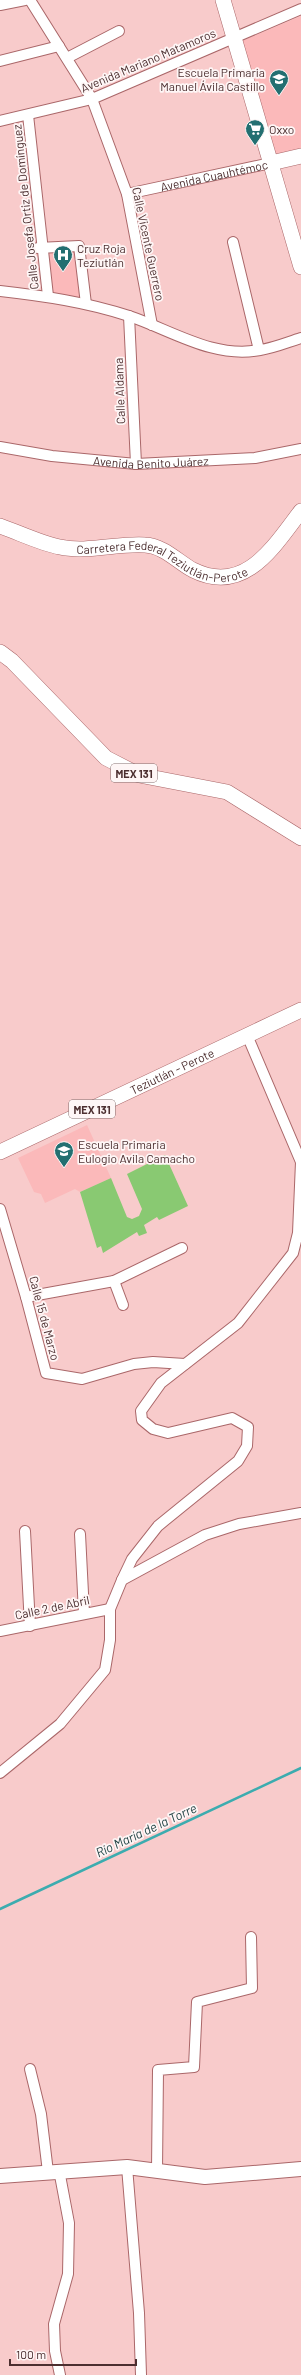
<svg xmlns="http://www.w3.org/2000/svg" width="301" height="2375" font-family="Barlow,sans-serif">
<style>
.built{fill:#fbb9ba}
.green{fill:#89c972}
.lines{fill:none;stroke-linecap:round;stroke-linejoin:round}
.stream{stroke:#3cacaf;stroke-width:2.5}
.minor-casing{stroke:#aa6769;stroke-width:12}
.secondary-casing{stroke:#aa6769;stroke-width:16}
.primary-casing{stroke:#aa6769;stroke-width:16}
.minor{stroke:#fff;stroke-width:10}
.secondary{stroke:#fff;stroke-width:14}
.primary{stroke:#fff;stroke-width:15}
.labels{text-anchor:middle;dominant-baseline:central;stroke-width:3.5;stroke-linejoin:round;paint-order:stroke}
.shield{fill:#fef6f6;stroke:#816b6b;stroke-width:1}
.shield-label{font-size:11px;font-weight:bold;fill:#4c2f30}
.street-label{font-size:12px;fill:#4c2f30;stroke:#fef6f6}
.poi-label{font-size:12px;fill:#4c2f30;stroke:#fef6f6;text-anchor:start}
.water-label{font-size:13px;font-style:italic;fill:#244546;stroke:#fef6f6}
</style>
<rect width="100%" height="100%" fill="#f8cbcb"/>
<path class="built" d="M301 16V151L275 157 242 41Z
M75 250 80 298 51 293 47 252Z
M87 1125 111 1178 80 1192 75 1189 45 1203 41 1194 34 1192 18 1158Z"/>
<path class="green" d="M165 1155 188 1206 159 1220 157 1217 144 1225 147 1233 139 1236 137 1232 103 1253 101 1246 97 1248 80 1192 111 1178 127 1217 132 1219 139 1216 142 1209 127 1174Z"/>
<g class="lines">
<path class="stream" d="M0 1909 301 1768"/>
<g class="minor-casing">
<g id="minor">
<path d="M30 0 92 99 127 194 152 325"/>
<path d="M0 5 25 0"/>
<path d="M67 58 119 31"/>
<path d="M0 61 59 46"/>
<path d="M28 115 48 296"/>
<path d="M0 121 92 99 301 9"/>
<path id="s1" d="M127 194 271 163"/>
<path d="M233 242 259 350"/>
<path d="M38 248 79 246 86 304"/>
<path d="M0 291C44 296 86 302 129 316 171 330 213 359 260 350 274 348 288 342 301 338"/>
<path d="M129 316 136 464"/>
<path id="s2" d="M0 447 52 456 136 464 255 458 301 449"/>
<path d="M0 1209 26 1297 46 1373 82 1379 134 1364 153 1362 185 1364"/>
<path d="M114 1281 123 1305"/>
<path d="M26 1297 114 1281 182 1248"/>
<path d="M25 1531 30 1626"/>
<path d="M80 1534 84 1613"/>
<path d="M122 1580 132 1559 158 1526 238 1461 247 1446 248 1427 232 1418 168 1433 153 1429 142 1420 141 1411 161 1383 238 1323 293 1253 298 1233 301 1162 247 1035"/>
<path d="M0 1631 110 1609"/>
<path d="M0 1773 60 1724 105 1670 110 1640V1609L122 1580 205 1535 239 1524 301 1513"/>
<path d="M30 2069 41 2114 48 2172"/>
<path d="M127 2167 139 2313 141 2375"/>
<path d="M59 2170 69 2223 68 2274 54 2324 55 2351 60 2375"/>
<path d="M157 2170 158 2070 194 2067 197 2002 252 1988 251 1937"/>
</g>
</g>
<g class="secondary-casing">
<path id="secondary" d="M0 2176 127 2167 205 2177 301 2169"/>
</g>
<g class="primary-casing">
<g id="primary">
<path d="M223 0 301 267"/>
<path d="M271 163 301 156"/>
<path id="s3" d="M0 526C20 533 40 543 60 547 86 553 119 543 145 545 164 546 178 562 193 570 245 596 274 546 301 511"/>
<path d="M0 652 12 661 106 758 139 775 227 792 301 838"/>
<path id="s4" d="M0 1152 301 1010"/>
</g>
</g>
<use href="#minor" class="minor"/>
<use href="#secondary" class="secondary"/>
<use href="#primary" class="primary"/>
</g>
<defs>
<g id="school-pin" transform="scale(1)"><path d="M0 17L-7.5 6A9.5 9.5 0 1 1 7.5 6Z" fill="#236f71" stroke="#fef6f6"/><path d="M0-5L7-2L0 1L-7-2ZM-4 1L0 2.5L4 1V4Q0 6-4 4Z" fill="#fff"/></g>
<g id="supermarket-pin" transform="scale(1)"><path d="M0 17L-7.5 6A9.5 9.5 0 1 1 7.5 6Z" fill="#236f71" stroke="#fef6f6"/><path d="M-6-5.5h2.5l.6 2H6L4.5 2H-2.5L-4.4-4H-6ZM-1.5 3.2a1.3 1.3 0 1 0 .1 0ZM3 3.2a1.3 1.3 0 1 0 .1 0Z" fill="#fff"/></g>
<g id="hospital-pin" transform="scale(1)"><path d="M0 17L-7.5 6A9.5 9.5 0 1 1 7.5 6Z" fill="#236f71" stroke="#fef6f6"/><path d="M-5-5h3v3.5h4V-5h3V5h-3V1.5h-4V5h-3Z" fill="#fff"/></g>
</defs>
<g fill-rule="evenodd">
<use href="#school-pin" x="279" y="79"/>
<use href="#supermarket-pin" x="255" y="129"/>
<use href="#hospital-pin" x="63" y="255"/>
<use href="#school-pin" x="64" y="1151"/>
</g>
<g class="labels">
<g class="shield">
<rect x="111" y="764" width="46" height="18" rx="3"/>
<rect x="69" y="1100" width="46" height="18" rx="3"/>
</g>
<g class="shield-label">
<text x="134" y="773">MEX 131</text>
<text x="92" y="1109">MEX 131</text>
</g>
<g class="street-label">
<text transform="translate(148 60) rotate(-23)">Avenida Mariano Matamoros</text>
<text stroke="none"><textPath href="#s1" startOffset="89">Avenida Cuauhtémoc</textPath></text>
<text transform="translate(25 207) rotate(-96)">Calle Josefa Ortiz de Domínguez</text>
<text transform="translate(149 244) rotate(78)">Calle Vicente Guerrero</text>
<text transform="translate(119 391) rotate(-92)">Calle Aldama</text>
<text stroke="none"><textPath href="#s2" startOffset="152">Avenida Benito Juárez</textPath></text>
<text stroke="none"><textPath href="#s3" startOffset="170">Carretera Federal Teziutlán-Perote</textPath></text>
<text stroke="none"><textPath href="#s4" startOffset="190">Teziutlán - Perote</textPath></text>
<text transform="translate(45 1318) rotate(75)">Calle 15 de Marzo</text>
<text transform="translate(52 1607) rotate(-12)">Calle 2 de Abril</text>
</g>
<g class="poi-label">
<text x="265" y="72" text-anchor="end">Escuela Primaria<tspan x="265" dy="14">Manuel Ávila Castillo</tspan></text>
<text x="269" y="129">Oxxo</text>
<text x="77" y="248">Cruz Roja<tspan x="77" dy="14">Teziutlán</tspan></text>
<text x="78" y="1144">Escuela Primaria<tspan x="78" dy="14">Eulogio Avila Camacho</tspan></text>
</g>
<g class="water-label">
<text transform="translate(146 1830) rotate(-25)">Río María de la Torre</text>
</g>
</g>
<path d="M10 2359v6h126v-6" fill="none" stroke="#4c2f30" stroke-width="2"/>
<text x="16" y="2359" font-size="12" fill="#4c2f30" stroke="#fef6f6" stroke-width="3" paint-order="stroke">100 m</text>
</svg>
